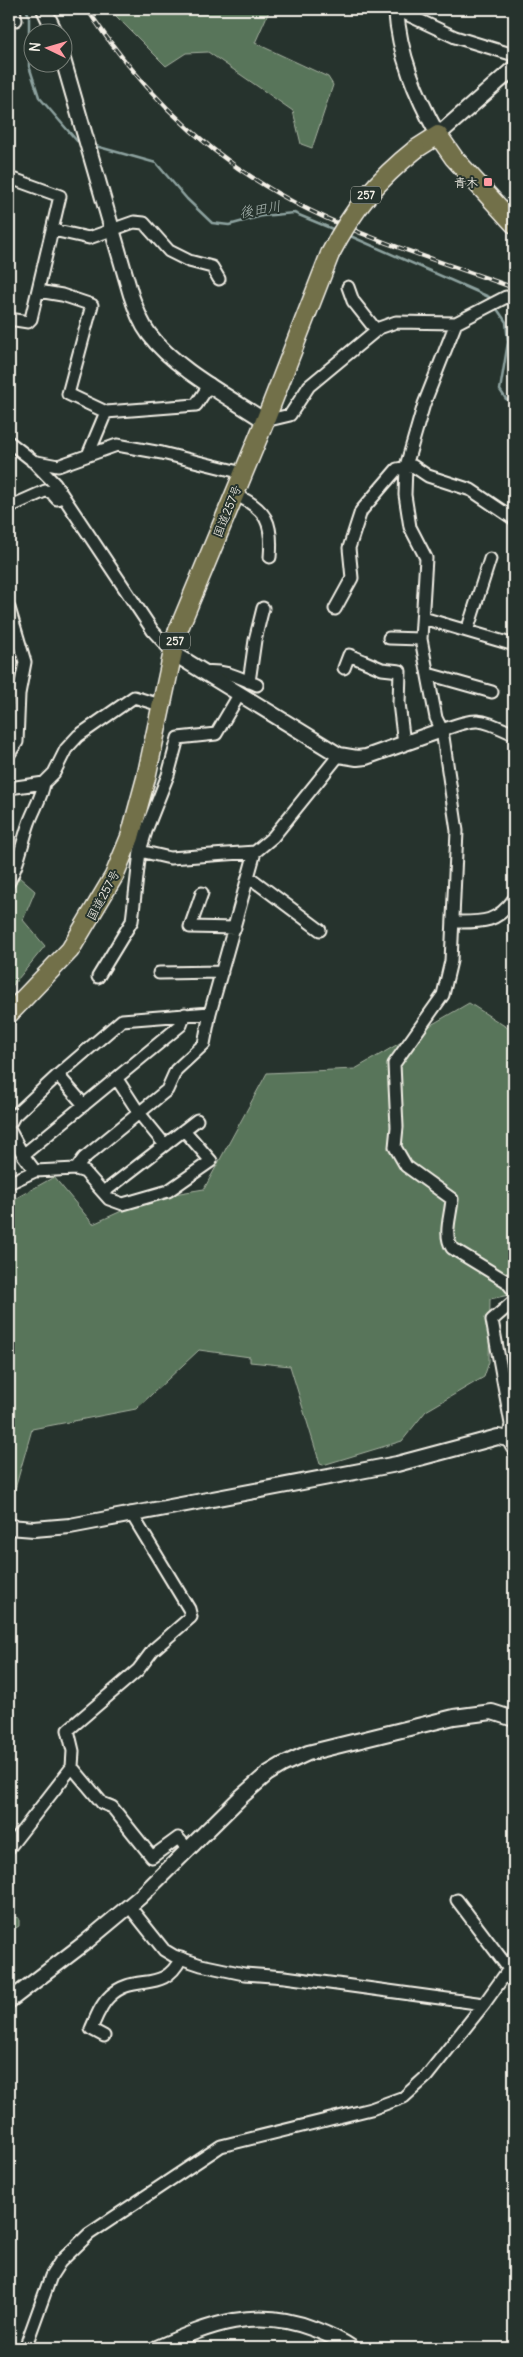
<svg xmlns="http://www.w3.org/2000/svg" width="523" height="2357" font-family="Delius,'Klee One',sans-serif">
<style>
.green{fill:#58745a;stroke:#a6b2a1}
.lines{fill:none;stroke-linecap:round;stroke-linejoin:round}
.stream{stroke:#8da29f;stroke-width:2.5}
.minor-casing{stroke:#f4f1e8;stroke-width:15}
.tertiary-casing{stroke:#f4f1e8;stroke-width:18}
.trunk-casing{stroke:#f4f1e8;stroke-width:21}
.minor{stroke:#26332d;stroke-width:11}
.tertiary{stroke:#26332d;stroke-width:14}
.trunk{stroke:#726f4a;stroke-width:18}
.rail-casing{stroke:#f4f1e8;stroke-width:4.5}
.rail{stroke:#26332d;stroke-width:2.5;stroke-dasharray:8;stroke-linecap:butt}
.trunk-bridge-casing{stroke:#f4f1e8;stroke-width:21;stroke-linecap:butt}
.trunk-bridge{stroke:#726f4a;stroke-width:18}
.poi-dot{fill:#ff9aa2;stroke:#26332d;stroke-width:2}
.labels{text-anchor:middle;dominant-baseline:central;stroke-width:4;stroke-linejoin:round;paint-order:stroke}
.shield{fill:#26332d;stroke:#b6b8b0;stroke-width:1}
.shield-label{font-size:11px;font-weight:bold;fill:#f4f1e8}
.poi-label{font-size:12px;font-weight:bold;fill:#f4f1e8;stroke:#26332d;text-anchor:end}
.street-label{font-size:12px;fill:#f4f1e8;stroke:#26332d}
.water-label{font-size:14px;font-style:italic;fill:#b0bcb7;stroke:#26332d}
</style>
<rect width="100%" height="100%" fill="#26332d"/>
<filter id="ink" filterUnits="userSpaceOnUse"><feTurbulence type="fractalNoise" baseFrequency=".02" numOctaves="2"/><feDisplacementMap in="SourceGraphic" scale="10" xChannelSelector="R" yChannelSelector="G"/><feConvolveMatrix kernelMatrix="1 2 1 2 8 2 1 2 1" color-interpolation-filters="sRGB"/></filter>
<g filter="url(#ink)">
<path class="green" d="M109 9H270L255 43 328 77 333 85 312 148 301 144 293 111 208 52 186 53 166 66Z
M9 875 19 877 35 891 23 920 45 946 9 990Z
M469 1003 514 1032V1294L490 1299 489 1362 484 1377 426 1411 402 1441 323 1465 320 1464 290 1366 250 1362V1357L199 1350 136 1409 32 1429 13 1496 9 1495V1202L54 1177 93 1224 150 1198 204 1189 267 1073 355 1069Z
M9 1916 19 1918V1926L9 1932Z"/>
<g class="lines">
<path class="stream" d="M26 9 29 16V66L39 97 77 141 82 142
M92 145 156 163 187 199 212 223 229 225 262 216 294 213 335 230
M348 235 489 297 492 301
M495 306 506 322 508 342 500 390 506 399 514 403"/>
<g class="minor-casing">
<path id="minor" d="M14 9 16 20
M396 13 406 14 455 37 514 55
M53 230 89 238 134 222 144 223 169 251 189 261 212 267 219 279
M348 287 353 301 376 330
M38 291 62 295 92 305 68 394 106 412 88 455
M9 319 28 322 31 319 60 196 16 180
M456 323 424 404 406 466 405 495 410 527 426 558 421 639 436 718 442 730 457 831 451 961 443 995 394 1064 397 1127 395 1147 406 1166 452 1199C451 1216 443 1234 452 1248L506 1281 514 1291
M106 412 196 405 210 384
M265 421 290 415 309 386 379 328 396 322 456 323 506 297 514 299
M9 442 32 460 55 484 153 631 173 653
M32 461 58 466 117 445 162 453 243 473
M234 494C267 509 273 523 270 557
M9 507 45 491 51 492 57 499 62 497
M9 608 25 662 19 694 17 742 9 754
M335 609 352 578 349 548 361 511 397 469 413 466 428 476 471 490 514 519
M423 618 511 644
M467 631 490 559
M389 638 421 639
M344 668 349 655 382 669 400 671 399 703 404 744
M202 672C223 669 238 677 257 685
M428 674 492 692
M249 682 255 640 263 608
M442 730C479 717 478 718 514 734
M9 788 44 783 54 773 66 749 78 736 134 697 160 705
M140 851 170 858 255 852 273 837 339 755
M249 877 320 930
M9 882C19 863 22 843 29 823 34 809 42 797 44 783
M202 893 190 927 235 928
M453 922C481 922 496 924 514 899
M159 973 222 972
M98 977 132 921 140 851 147 828 168 775 178 738 216 734 239 695
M58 1075 84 1105
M117 1079 139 1113 165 1145
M9 1125 14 1116 58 1075 122 1020 210 1013
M9 1129 23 1155 35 1171
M23 1155 181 1025 185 1014
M76 1169 84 1158 167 1090 176 1070 204 1044 210 1013 255 852
M9 1183 35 1171 76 1169 85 1172 109 1199 123 1204 168 1191 211 1161 184 1130
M104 1192 197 1120
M509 1439 511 1424 492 1320 514 1301
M72 1767 102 1803 112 1807 152 1857 178 1838 188 1849
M9 1848 72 1767 73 1751 68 1730 138 1670 153 1650 191 1617 189 1609 131 1513
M457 1900 509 1969
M129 1906 164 1950 174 1956 201 1965 244 1974 285 1977 484 2004
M104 2036 91 2029C96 2018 101 2004 110 1996 135 1972 163 1995 181 1958
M25 2348 51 2276 60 2262 89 2234 221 2146 371 2109 404 2097 426 2077 484 2004 509 1969 514 1957"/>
</g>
<g class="tertiary-casing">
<path id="tertiary" d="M44 9 55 32
M396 9C399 55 416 95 438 135L514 68
M62 56 131 295C136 309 140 322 149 334 174 368 229 397 265 421
M173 653 339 755 357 758 366 757 442 730
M9 1527 34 1529 70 1526 397 1464 498 1437 509 1439 514 1448
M9 2001 86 1942 140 1897 242 1796 267 1774 282 1765 308 1753 454 1717 492 1712 514 1719
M157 2348C211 2324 256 2306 314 2329 327 2334 341 2340 352 2348"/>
</g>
<g class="trunk-casing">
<path id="trunk" d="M416 149 438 135 454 158 514 224
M9 1014 70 950 114 876 130 837 146 778 177 633 265 421 330 254"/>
</g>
<use href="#minor" class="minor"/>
<use href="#tertiary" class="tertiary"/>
<use href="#trunk" class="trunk"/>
<g class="rail-casing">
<path id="rail" d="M87 9C143 94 217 165 309 210 374 242 446 263 514 288"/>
</g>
<use href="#rail" class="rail"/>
<g class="trunk-bridge-casing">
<path id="trunk-bridge" d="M330 254C353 209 377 180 416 149"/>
</g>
<use href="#trunk-bridge" class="trunk-bridge"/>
</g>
</g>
<rect class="poi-dot" x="483" y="177" width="10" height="10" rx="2.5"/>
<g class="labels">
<g class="shield">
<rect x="351" y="186.5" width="30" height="17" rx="4"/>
<rect x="160" y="632.5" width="30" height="17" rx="4"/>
</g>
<g class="shield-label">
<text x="366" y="195">257</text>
<text x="175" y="641">257</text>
</g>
<g class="poi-label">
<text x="478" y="182">青木</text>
</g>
<g class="street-label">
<text transform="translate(227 511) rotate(-68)">国道257号</text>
<text transform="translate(103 895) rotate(-62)">国道257号</text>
</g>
<g class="water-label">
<text transform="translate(260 209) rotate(-10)">後田川</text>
</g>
</g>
<rect width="523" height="2357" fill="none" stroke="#26332d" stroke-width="30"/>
<rect x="15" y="15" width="493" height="2327" fill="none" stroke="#f4f1e8" stroke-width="2" filter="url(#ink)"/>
<g transform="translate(48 48) rotate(275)"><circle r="24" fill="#26332d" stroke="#787f78"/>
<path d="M0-4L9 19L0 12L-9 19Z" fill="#ff9aa2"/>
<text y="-8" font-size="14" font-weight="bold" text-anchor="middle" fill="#f4f1e8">N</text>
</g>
</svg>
